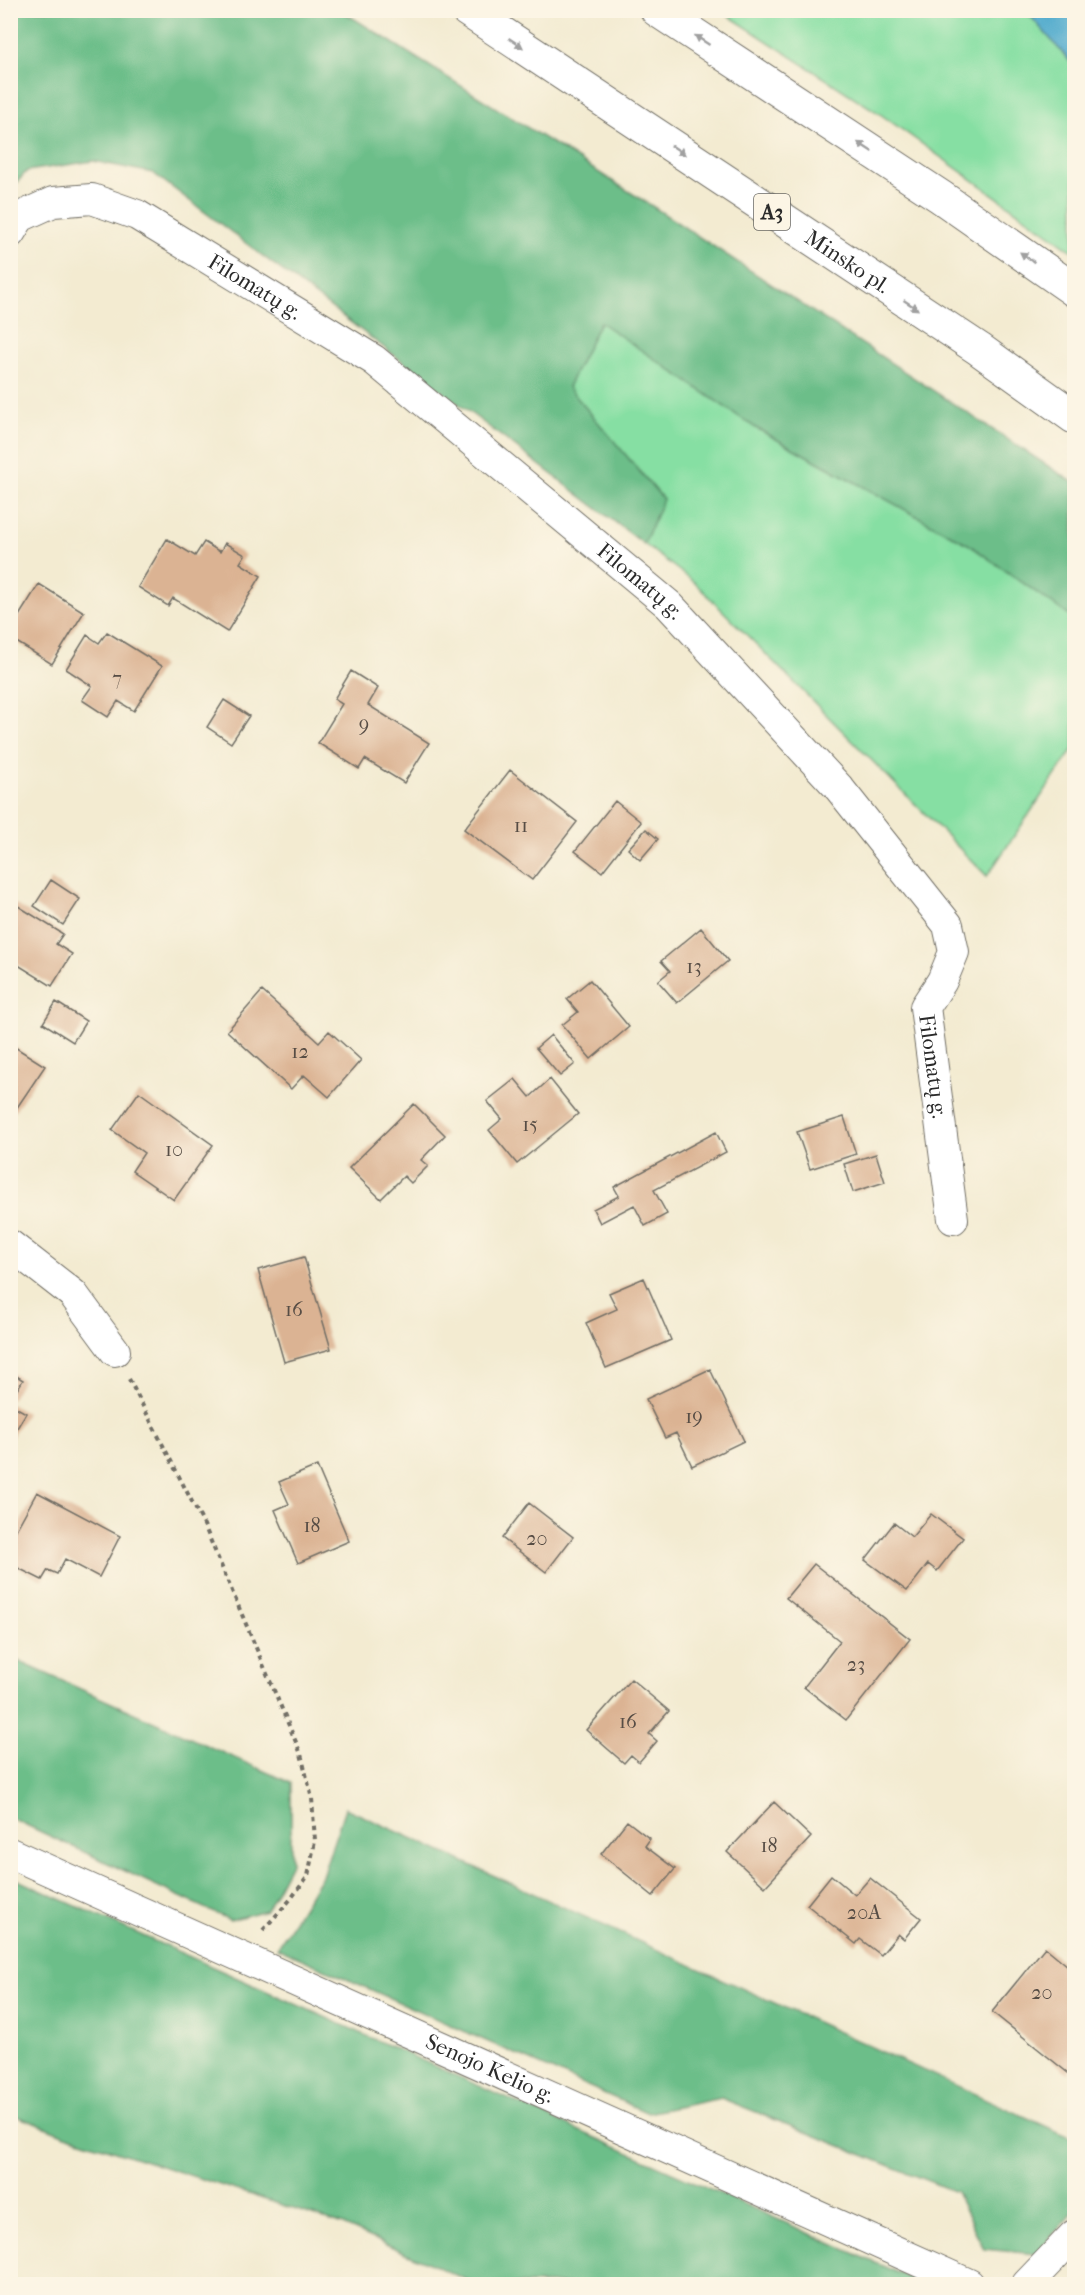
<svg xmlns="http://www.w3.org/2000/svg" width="1085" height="2295" font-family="'IM FELL French Canon',serif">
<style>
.green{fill:#86dfa3;stroke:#588567;stroke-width:1.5}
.forest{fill:#6cbe89;stroke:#4c745a;stroke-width:1.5}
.water{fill:#50aacd;stroke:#3e6a7c;stroke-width:1.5}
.building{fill:#dbb393}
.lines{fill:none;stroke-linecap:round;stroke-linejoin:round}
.minor-casing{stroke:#716e65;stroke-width:32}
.trunk-casing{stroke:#716e65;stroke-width:35}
.path{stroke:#716e65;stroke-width:4;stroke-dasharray:4.5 4.5;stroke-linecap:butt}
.minor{stroke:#fff;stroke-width:30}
.trunk{stroke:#fff;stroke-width:33}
.oneway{fill:#a0a0a0}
.labels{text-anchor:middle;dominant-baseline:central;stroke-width:5;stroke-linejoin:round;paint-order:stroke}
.number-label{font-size:20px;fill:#574d45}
.shield{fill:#fcf5e5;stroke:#6a6863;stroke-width:1.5}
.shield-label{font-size:21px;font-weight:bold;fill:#2b2b2b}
.street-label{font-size:22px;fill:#2b2b2b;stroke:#fcf5e5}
</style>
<rect width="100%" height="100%" fill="#fcf5e5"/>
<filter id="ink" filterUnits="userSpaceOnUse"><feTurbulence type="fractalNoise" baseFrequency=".0167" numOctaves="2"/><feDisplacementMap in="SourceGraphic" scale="12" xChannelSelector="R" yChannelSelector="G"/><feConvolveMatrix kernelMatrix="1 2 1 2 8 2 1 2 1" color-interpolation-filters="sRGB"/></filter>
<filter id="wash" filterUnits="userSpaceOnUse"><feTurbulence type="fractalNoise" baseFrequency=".008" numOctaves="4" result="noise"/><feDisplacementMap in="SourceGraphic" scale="24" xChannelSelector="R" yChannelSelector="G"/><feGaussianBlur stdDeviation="1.35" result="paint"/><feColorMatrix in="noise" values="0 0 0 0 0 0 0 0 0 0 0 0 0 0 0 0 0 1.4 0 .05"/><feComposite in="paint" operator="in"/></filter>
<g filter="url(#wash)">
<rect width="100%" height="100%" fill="#f3ebd1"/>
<path class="green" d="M721 11H1026L1074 66V252L880 114Z
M600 322 756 428 968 544 1074 619V748L987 876 694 582 644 544 663 499 568 387Z"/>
<path class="forest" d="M11 10 342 11 652 206 1074 483V619L968 544 756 428 600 322 568 387 663 499 644 544 153 173 93 161 27 171 11 189Z
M11 1658 291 1783V1863L266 1910 230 1920 11 1818Z
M345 1808 1074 2139V2211L1036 2254 984 2249 956 2192 721 2098 648 2113 277 1948 322 1876Z
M10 1877H11L923 2284H476L343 2225 63 2134 11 2114Z"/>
<path class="water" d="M1026 11H1074V66Z"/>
<g id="blocks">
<path class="building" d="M167 539 195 556 204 542 220 552 225 543 245 555 240 563 261 576 227 632 173 598 168 606 138 587Z
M39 584 84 612 52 664 10 638V630Z
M107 632 162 666 134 711 118 701 108 717 82 700 92 686 66 669 87 635 99 643Z
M351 671 378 688 368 705 429 743 404 783 365 759 359 769 318 743 342 704 334 699Z
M224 700 249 716 231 743 207 727Z
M510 770 577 822 532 880 464 829Z
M615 801 641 822 602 872 575 851Z
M646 829 658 839 640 860 628 849Z
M51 880 80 899 63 925 34 906Z
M10 901 63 934 56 944 72 954 52 986 10 960Z
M701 928 728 961 677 1003 658 981 670 971 661 961Z
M590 980 629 1027 591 1059 562 1025 578 1012 567 999Z
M262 991 319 1042 329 1031 361 1060 329 1097 304 1075 291 1089 227 1031Z
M56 1002 86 1021 73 1042 43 1023Z
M551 1035 575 1064 560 1076 536 1048Z
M10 1044 45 1066 12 1115 10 1114Z
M515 1079 530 1097 550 1079 578 1114 517 1164 489 1130 502 1119 487 1101Z
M139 1092 213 1145 174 1200 132 1171 144 1153 112 1130Z
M414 1104 445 1135 421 1160 428 1166 411 1183 404 1176 381 1199 349 1168Z
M844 1117 856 1154 810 1169 797 1132Z
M716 1132 726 1152 654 1190 667 1214 645 1226 634 1205 600 1223 593 1209 619 1196 614 1187Z
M876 1154 885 1182 853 1192 844 1164Z
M304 1257 331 1349 284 1362 258 1270Z
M644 1278 671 1340 606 1368 586 1323 617 1309 609 1293Z
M710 1369 744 1441 692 1466 676 1433 665 1438 646 1399Z
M10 1372 23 1380 10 1401Z
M10 1404 26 1413 10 1440Z
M317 1466 349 1541 298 1563 275 1510 289 1504 279 1482Z
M37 1492 120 1536 99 1577 65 1559 57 1574 48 1570 42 1580 10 1564V1541Z
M529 1503 573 1537 546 1572 502 1538Z
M931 1514 963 1538 937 1571 928 1564 907 1591 865 1560 894 1523 912 1537Z
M814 1564 910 1639 846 1720 804 1687 840 1641 786 1598Z
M631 1679 669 1711 649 1734 657 1741 639 1762 631 1755 624 1763 586 1730Z
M774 1802 811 1837 765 1887 727 1852Z
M627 1821 650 1839 645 1846 675 1869 653 1896 601 1854Z
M831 1875 855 1895 870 1878 921 1918 904 1939 898 1934 881 1955 860 1939 856 1944 807 1905Z
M1045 1947 1074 1971V2065L1068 2073 992 2012Z"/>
</g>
</g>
<g filter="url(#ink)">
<use href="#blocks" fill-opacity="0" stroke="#716e65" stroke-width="1.5"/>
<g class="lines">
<g class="minor-casing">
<g id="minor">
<path id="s1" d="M10 233 20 217 53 202 92 199 137 215 374 360 669 605 839 788 948 925 954 952 942 981 925 1007 953 1219"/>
<path d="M10 1245 73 1294 115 1351"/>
<path id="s2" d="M10 1853 969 2284"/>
<path d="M1027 2284 1074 2235"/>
</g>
</g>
<g class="trunk-casing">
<g id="trunk">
<path id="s3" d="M467 10 979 349 1074 417"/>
<path d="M657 10 941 197 1074 290"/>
</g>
</g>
<path class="path" d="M129 1379 204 1525 301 1754 312 1798 315 1841 308 1876 290 1900 263 1930"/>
<use href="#minor" class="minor"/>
<use href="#trunk" class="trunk"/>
</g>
<defs><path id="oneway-solid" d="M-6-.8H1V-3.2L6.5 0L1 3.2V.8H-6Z" transform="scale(1.5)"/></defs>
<g class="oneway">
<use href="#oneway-solid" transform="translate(702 40) rotate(-147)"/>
<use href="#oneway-solid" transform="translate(516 43) rotate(34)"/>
<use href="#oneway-solid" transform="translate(865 147) rotate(-147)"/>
<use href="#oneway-solid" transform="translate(678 150) rotate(34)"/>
<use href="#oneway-solid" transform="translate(1027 257) rotate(-145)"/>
<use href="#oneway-solid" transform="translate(911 305) rotate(34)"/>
</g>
</g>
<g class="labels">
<g class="number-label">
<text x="117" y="678">7</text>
<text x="364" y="724">9</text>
<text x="521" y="825">11</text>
<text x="694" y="966">13</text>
<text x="300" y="1051">12</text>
<text x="530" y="1124">15</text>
<text x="174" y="1149">10</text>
<text x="294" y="1309">16</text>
<text x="694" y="1416">19</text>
<text x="312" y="1525">18</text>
<text x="537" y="1538">20</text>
<text x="856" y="1664">23</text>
<text x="628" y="1721">16</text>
<text x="769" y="1845">18</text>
<text x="864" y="1912">20A</text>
<text x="1042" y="1992">20</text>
</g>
<rect class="shield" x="754" y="194" width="36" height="36" rx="4.5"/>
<g class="shield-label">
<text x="772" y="212">A3</text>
</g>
<g class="street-label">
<text stroke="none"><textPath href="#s3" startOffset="456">Minsko pl.</textPath></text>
<text stroke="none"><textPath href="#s1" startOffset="280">Filomatų g.</textPath></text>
<text stroke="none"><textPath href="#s1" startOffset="766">Filomatų g.</textPath></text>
<text stroke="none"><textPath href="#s1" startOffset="1378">Filomatų g.</textPath></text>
<text stroke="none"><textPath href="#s2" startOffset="526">Senojo Kelio g.</textPath></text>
</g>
</g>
<rect width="1085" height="2295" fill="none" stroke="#fcf5e5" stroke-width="36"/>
</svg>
